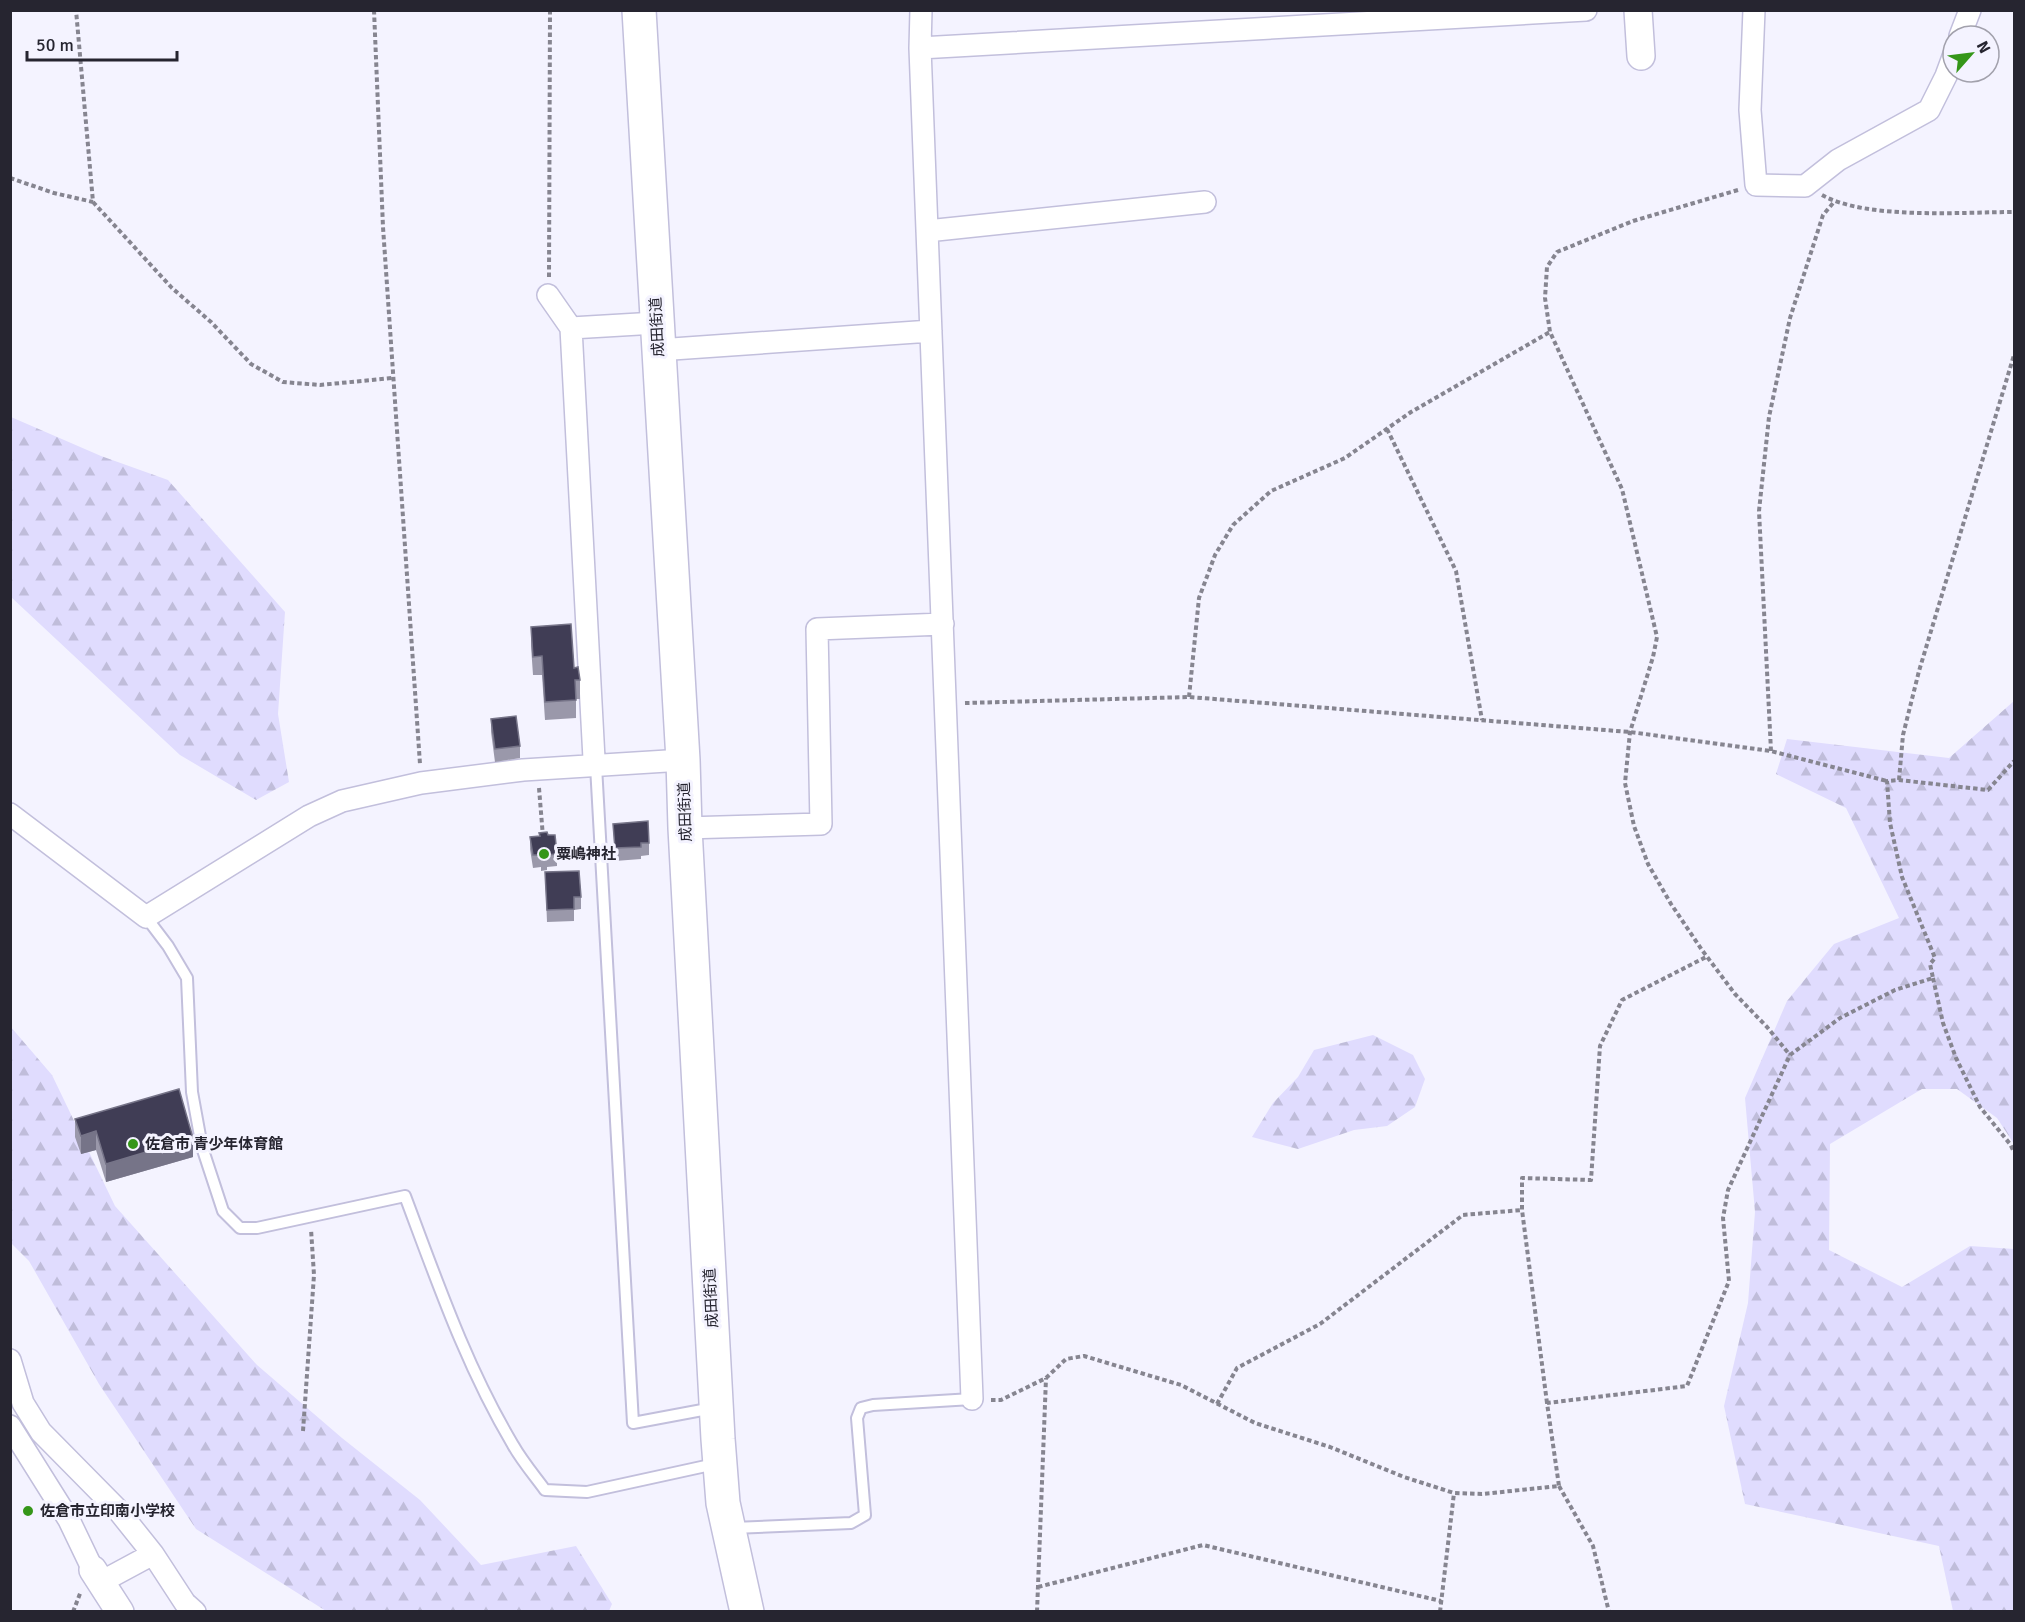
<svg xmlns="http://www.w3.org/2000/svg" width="2025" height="1622" font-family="Signika,'Noto Sans JP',sans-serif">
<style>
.forest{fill:url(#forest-firs)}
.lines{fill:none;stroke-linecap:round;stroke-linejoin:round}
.service-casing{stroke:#c2bfdc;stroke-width:14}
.minor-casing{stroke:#c2bfdc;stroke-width:24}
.tertiary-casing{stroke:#c2bfdc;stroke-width:30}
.trunk-casing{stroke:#c2bfdc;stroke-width:36}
.path{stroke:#868590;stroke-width:4;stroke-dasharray:4.5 3;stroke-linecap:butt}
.service{stroke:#fff;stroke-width:10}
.minor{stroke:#fff;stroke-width:21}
.tertiary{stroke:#fff;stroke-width:27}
.trunk{stroke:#fff;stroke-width:33}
.wall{fill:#9a98aa}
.shaded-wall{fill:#767488}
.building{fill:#403d55;stroke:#767488;stroke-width:1.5}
.poi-dot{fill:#359619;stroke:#f4f3ff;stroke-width:2}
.labels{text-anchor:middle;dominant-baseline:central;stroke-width:6;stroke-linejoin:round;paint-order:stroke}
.street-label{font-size:15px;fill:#262530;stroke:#f4f3ff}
.poi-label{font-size:15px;font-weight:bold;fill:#262530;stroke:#f4f3ff;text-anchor:start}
</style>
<defs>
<pattern id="forest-firs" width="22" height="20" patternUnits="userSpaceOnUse" patternTransform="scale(1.5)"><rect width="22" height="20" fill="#e0dcfe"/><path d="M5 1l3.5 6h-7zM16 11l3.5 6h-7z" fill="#c0bdda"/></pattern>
</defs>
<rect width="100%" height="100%" fill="#f4f3ff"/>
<path class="forest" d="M11 417 101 456 168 480 285 612 278 714 289 782 256 800 180 755 11 597Z
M2014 701V1144L1997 1118 1957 1089H1922L1830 1144 1829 1250 1902 1287 1970 1246 2014 1249V1611H1953L1939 1546 1745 1504 1724 1406 1748 1303 1755 1212 1745 1098 1787 1001 1834 944 1899 918 1846 808 1776 774 1787 739 1949 758Z
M10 1026 52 1075 115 1206 257 1365 342 1438 420 1500 481 1565 576 1546 612 1604 609 1611H326L196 1529 99 1384 29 1261 11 1243Z
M1373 1035 1413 1055 1425 1079 1415 1107 1387 1126 1354 1130 1298 1149 1252 1137 1273 1103 1298 1077 1314 1050Z"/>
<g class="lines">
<g class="service-casing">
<path id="service" d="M596 766 633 1423 713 1408
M146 917 168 946 187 978 192 1092 202 1147 223 1211 240 1228H257L405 1196C437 1281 466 1366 513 1445 522 1461 534 1475 545 1490L587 1492 715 1464
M733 1528 851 1523 865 1515 857 1418 861 1408 873 1405 972 1399"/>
</g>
<g class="minor-casing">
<path id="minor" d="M921 10 920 48 972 1399
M1754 10 1750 110 1756 185 1805 186 1838 160 1929 110 1946 76 1953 57
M1960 36 1970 10
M920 48 1586 10
M927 231 1205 202
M548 295 571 328 656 323
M571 328 594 759 596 766
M658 350 931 331
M10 814 146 917 309 816 342 801 421 783 523 770 683 760
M685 828 821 824 817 629 943 624
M10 1360 23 1403 41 1432 117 1509 153 1554 185 1603 195 1612
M10 1426 69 1520 93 1570
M101 1582 153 1554"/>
</g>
<g class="tertiary-casing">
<path id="tertiary" d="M1638 10 1641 56
M93 1570 120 1612"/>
</g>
<g class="trunk-casing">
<path id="trunk" d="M639 10 683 760 685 828 718 1439 723 1503 747 1612"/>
</g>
<path class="path" d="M374 10 383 227 420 764
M10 178 54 193 93 202 76 10
M1738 190 1633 221 1557 252 1547 267 1545 298 1550 332 1622 489 1657 637 1653 657 1630 732 1625 783 1634 826 1648 864 1671 904 1702 950 1735 994 1767 1027 1790 1055
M1822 195C1867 220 1962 212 2014 212
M93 202 172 288 211 322 251 364 283 382 320 385 392 378
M549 277 550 10
M1387 429 1456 571 1482 720
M1189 697 1199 598 1215 555 1233 525 1271 491 1345 458 1411 412 1550 332
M965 703 1189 697 1630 732 1771 751 1887 781
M1771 751 1759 511 1769 417 1790 318 1823 215 1834 202
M1899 780 1903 735 1919 671 2014 355
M539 788 543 837
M1933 978 1943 1023 1956 1058 1980 1107 2010 1144 2014 1152
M991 1400H1001L1046 1378 1066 1359 1084 1356 1181 1385 1255 1423 1330 1447 1404 1477 1454 1493 1482 1494 1559 1486 1547 1403 1687 1386 1729 1281 1723 1218 1728 1190 1790 1055 1840 1018 1895 990 1933 978 1930 964 1935 958 1902 877 1890 823 1887 781 1899 780 1988 790 2014 761
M1547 1403 1522 1210V1178L1591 1180 1600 1046 1622 1000 1706 957
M1217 1404 1237 1368 1320 1324 1463 1215 1522 1210
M303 1431 314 1275 311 1229
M1559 1486 1593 1546 1609 1612
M1038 1587 1203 1545 1441 1601
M73 1612 81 1591
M1037 1612 1046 1378
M1440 1612 1454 1493"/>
<use href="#service" class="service"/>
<use href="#minor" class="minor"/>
<use href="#tertiary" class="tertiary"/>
<use href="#trunk" class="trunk"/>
</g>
<path class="wall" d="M531 627 574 668 580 680V699H576V718L545 720 542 675H533L531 646Z
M491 719 520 746V758L495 762 491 732Z
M613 824 649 843V855L641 856V859L615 861Z
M548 835 557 854V866L547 867V870L541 871V867L533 868 530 849V837Z
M545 872 581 897V909L574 910V921L547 922Z
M75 1119 193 1157 106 1182 96 1150 81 1154 75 1137Z"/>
<path class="shaded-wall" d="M96 1131V1150L81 1154V1136Z
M193 1138V1157L106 1182V1164Z"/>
<path class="building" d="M571 624 574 668 578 667 580 680H575L576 700 545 702 542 656 533 657 531 627Z
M516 716 520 746 495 749 491 719Z
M648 821 649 843H641V847L615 848 613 824Z
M547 832 548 835H555L557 854 547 855V857L541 858V855H533L530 837 540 836 539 833Z
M579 871 581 897H574V909L547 910 545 872Z
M179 1089 193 1138 106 1164 96 1131 81 1136 75 1119Z"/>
<g class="poi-dot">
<circle cx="544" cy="854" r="6"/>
<circle cx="133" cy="1144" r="6"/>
<circle cx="28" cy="1511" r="6"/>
</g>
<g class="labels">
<g class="street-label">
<text transform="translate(657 327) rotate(-93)">成田街道</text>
<text transform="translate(685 812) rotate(-92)">成田街道</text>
<text transform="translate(711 1298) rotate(-93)">成田街道</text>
</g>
<g class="poi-label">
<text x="556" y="854">粟嶋神社</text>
<text x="145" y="1144">佐倉市 青少年体育館</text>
<text x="40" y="1511">佐倉市立印南小学校</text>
</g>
</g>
<rect width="2025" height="1622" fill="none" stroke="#262530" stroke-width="24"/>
<g transform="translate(1971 54) rotate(62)"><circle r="28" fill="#f4f3ff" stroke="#a2a1ac" stroke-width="1.5"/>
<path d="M0-4.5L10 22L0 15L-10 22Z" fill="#359619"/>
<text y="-9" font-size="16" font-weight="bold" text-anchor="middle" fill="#262530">N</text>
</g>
<path d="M27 51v9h150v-9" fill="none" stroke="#262530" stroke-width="3"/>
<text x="36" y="51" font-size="18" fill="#262530" stroke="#f4f3ff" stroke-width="4.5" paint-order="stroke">50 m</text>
</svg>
